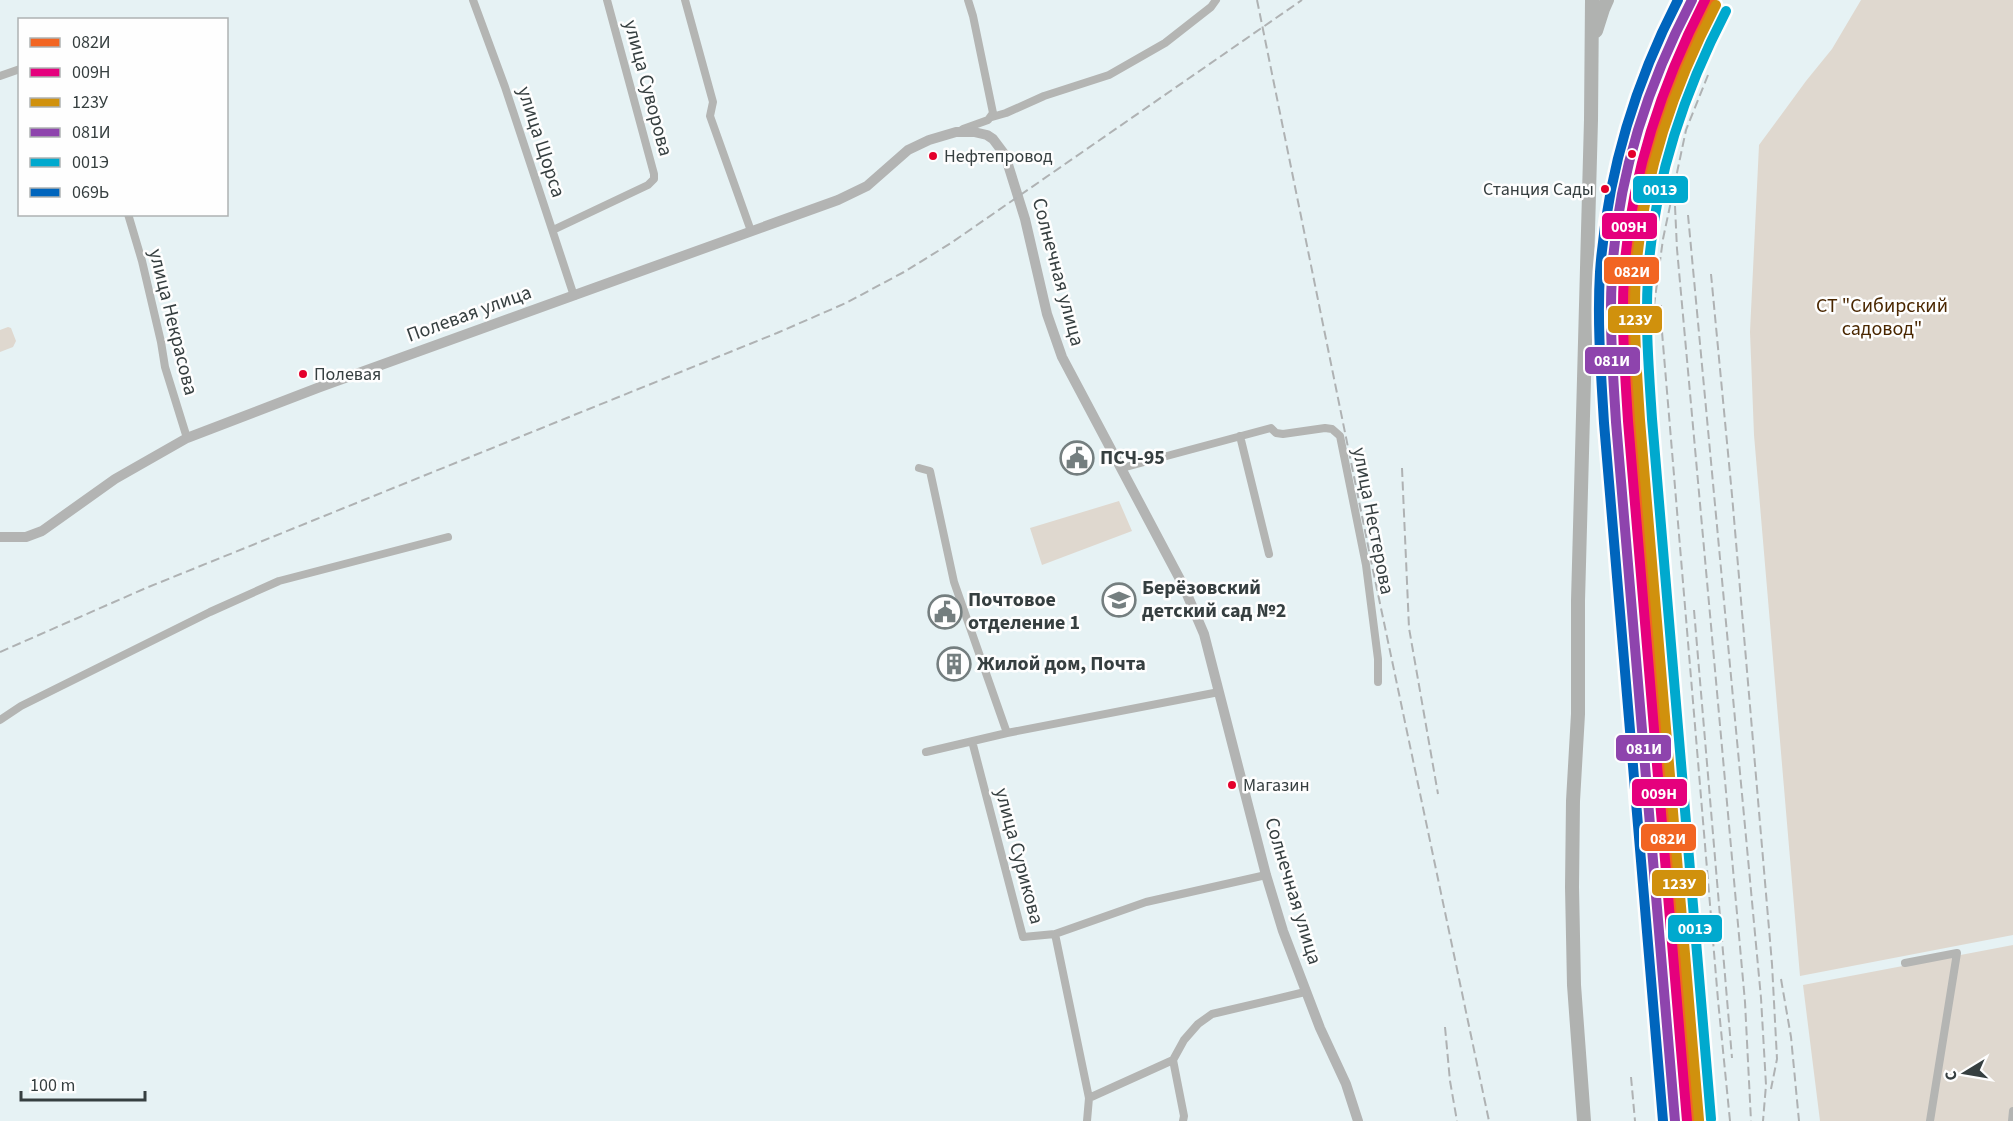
<svg xmlns="http://www.w3.org/2000/svg" width="2013" height="1121" font-family="'Source Sans 3',sans-serif">
<style>
.green{fill:#dfd8cf}
.lines{fill:none;stroke-linecap:round;stroke-linejoin:round}
.street{stroke:#b4b5b3;stroke-width:8}
.secondary{stroke:#b3b4b3;stroke-width:10}
.highway{stroke:#b0b2b0;stroke-width:14}
.rail{stroke:#afb2b3;stroke-width:2;stroke-dasharray:9 4.5;stroke-linecap:butt}
.rail-1-casing{stroke:#fefefe;stroke-width:15}
.rail-2-casing{stroke:#fefefe;stroke-width:15}
.rail-3-casing{stroke:#fefefe;stroke-width:15}
.rail-4-casing{stroke:#fefefe;stroke-width:15}
.rail-5-casing{stroke:#fefefe;stroke-width:15}
.rail-6-casing{stroke:#fefefe;stroke-width:15}
.rail-1{stroke:#f26522;stroke-width:10}
.rail-2{stroke:#e5007d;stroke-width:10}
.rail-3{stroke:#d0910d;stroke-width:10}
.rail-4{stroke:#8e44ad;stroke-width:10}
.rail-5{stroke:#00a9ce;stroke-width:10}
.rail-6{stroke:#0065bd;stroke-width:10}
.bus-dot{fill:#e4002b;stroke:#fefefe;stroke-width:2}
.labels{text-anchor:middle;dominant-baseline:central;stroke-width:5;stroke-linejoin:round;paint-order:stroke}
.bus-label{font-size:18px;fill:#363f40;stroke:#fefefe;text-anchor:start}
.street-label{font-size:20px;fill:#363f40;stroke:#fefefe}
.park-label{font-size:20px;fill:#4a2700;stroke:#fefefe}
.poi-label{font-size:20px;font-weight:bold;fill:#363f40;stroke:#fefefe;text-anchor:start}
.line-badge{stroke:#fefefe;stroke-width:2}
.badge-label{font-size:16px;text-anchor:middle;font-weight:bold;fill:#fff}
</style>
<rect width="100%" height="100%" fill="#e6f2f4"/>
<path class="green" d="M1861 0H2013V935L1800 976 1754 435 1750 332 1759 145 1806 81 1832 49Z
M8 327 11 328 16 341 13 347 0 352V330Z
M1119 501 1132 531 1042 565 1030 528Z
M2013 945V1121H1820L1803 985Z"/>
<g class="lines">
<path class="street" d="M473 0 505 87 574 296
M685 0 713 102 710 116 751 231
M0 76 20 69
M992 117 1006 113 1044 96 1109 75 1165 43 1211 7 1216 0
M963 129 988 120 993 113 973 16 968 0
M128 214 142 261 161 342 165 367 187 438
M553 230 648 185 654 179V174L607 0
M1240 436 1269 554
M919 468 930 471 954 582 1007 733
M1122 468 1271 428 1276 433 1283 434 1325 428 1332 429 1340 436 1366 565 1378 659V682
M0 720 21 706 210 612 279 581 448 537
M972 741 1023 937 1055 934 1089 1098 1087 1121
M926 752 1007 733 1219 692
M1055 934 1146 902 1266 875
M1905 963 1957 953 1930 1121
M1173 1060 1184 1116 1183 1121
M1089 1098 1173 1060 1184 1040 1198 1024 1212 1014 1305 992
M2012 1121 2013 1111"/>
<path class="secondary" d="M0 537H26L42 531 115 479 187 438 320 387 838 200 867 186 908 150 929 140 956 132H974L987 135 993 139 1005 155 1025 219 1047 314 1062 357 1183 585 1204 634 1266 875 1283 931 1320 1028 1346 1084 1358 1121"/>
<path class="highway" d="M1596 31 1603 9 1607 0
M1584 1121 1574 985 1572 887 1573 801 1578 714V601L1591 120 1592 0"/>
<path class="rail" d="M1257 0 1374 575 1489 1121
M1708 75 1686 130 1663 239 1651 328 1659 543 1710 1121
M1675 206 1677 249 1745 1002 1751 1121
M1688 215 1761 998 1766 1085 1763 1121
M1659 218 1663 194 1669 174
M1711 274 1732 495 1772 964 1777 1059 1771 1089
M1661 305V320L1718 1000 1730 1121
M1402 468 1409 628 1438 794
M1694 610 1732 1058
M0 652 146 588 777 333 846 303 904 272 951 243 1302 0
M1781 979 1791 1037 1799 1121
M1445 1027 1450 1081 1457 1121
M1631 1077 1635 1121"/>
<g class="rail-1-casing">
<path id="rail-1" d="M1693 1121 1653 660 1632 374 1631 285 1635 223 1651 152 1677 74 1711 0"/>
</g>
<g class="rail-2-casing">
<path id="rail-2" d="M1687 1121 1628 421C1625 372 1621 323 1624 275 1630 177 1661 86 1705 0"/>
</g>
<g class="rail-3-casing">
<path id="rail-3" d="M1699 1120 1640 420C1637 372 1633 323 1636 274 1642 179 1672 90 1716 5"/>
</g>
<g class="rail-4-casing">
<path id="rail-4" d="M1675 1121 1616 422C1613 373 1609 324 1612 275 1617 178 1647 86 1692 0"/>
</g>
<g class="rail-5-casing">
<path id="rail-5" d="M1711 1119 1652 419C1649 372 1645 325 1648 277 1653 183 1683 94 1726 11"/>
</g>
<g class="rail-6-casing">
<path id="rail-6" d="M1663 1121 1604 423C1601 373 1597 322 1600 272 1607 176 1634 85 1678 0"/>
</g>
<use href="#rail-1" class="rail-1"/>
<use href="#rail-2" class="rail-2"/>
<use href="#rail-3" class="rail-3"/>
<use href="#rail-4" class="rail-4"/>
<use href="#rail-5" class="rail-5"/>
<use href="#rail-6" class="rail-6"/>
</g>
<defs>
<g id="civic-ring" transform="scale(1.725)"><circle r="9.5" fill="#fefefe" stroke="#747e7f" stroke-width="1.5"/><path d="M-.6-6.5H3V-4.5H.6V-3L4-1V1h2V6H-6V1h2V-1L-.6-3ZM-1.2 2.5V6h2.4V2.5Z" fill="#747e7f"/></g>
<g id="school-ring" transform="scale(1.725)"><circle r="9.5" fill="#fefefe" stroke="#747e7f" stroke-width="1.5"/><path d="M0-5L7-2L0 1L-7-2ZM-4 1L0 2.5L4 1V4Q0 6-4 4Z" fill="#747e7f"/></g>
<g id="building-ring" transform="scale(1.725)"><circle r="9.5" fill="#fefefe" stroke="#747e7f" stroke-width="1.5"/><path d="M-4-6H4V6H1V3H-1V6H-4ZM-2.5-4.3h1.7v1.8h-1.7ZM.8-4.3h1.7v1.8H.8ZM-2.5-1h1.7V.8h-1.7ZM.8-1h1.7V.8H.8Z" fill="#747e7f"/></g>
</defs>
<g fill-rule="evenodd">
<use href="#civic-ring" x="1077" y="458"/>
<use href="#school-ring" x="1119" y="600"/>
<use href="#civic-ring" x="945" y="612"/>
<use href="#building-ring" x="954" y="664"/>
</g>
<g class="bus-dot">
<circle cx="1632" cy="154" r="5"/>
<circle cx="933" cy="156" r="5"/>
<circle cx="1605" cy="189" r="5"/>
<circle cx="303" cy="374" r="5"/>
<circle cx="1232" cy="785" r="5"/>
</g>
<g class="labels">
<g class="bus-label">
<text x="944" y="156">Нефтепровод</text>
<text x="1594" y="189" text-anchor="end">Станция Сады</text>
<text x="314" y="374">Полевая</text>
<text x="1243" y="785">Магазин</text>
</g>
<g class="street-label">
<text transform="translate(648 88) rotate(75)">улица Суворова</text>
<text transform="translate(541 142) rotate(72)">улица Щорса</text>
<text transform="translate(1058 272) rotate(75)">Солнечная улица</text>
<text transform="translate(469 314) rotate(-20)">Полевая улица</text>
<text transform="translate(173 322) rotate(76)">улица Некрасова</text>
<text transform="translate(1373 521) rotate(79)">улица Нестерова</text>
<text transform="translate(1019 856) rotate(75)">улица Сурикова</text>
<text transform="translate(1293 891) rotate(73)">Солнечная улица</text>
</g>
<g class="park-label">
<text x="1882" y="306">СТ "Сибирский<tspan x="1882" dy="23">садовод"</tspan></text>
</g>
<g class="poi-label">
<text x="1100" y="458">ПСЧ-95</text>
<text x="1142" y="588">Берёзовский<tspan x="1142" dy="23">детский сад №2</tspan></text>
<text x="968" y="600">Почтовое<tspan x="968" dy="23">отделение 1</tspan></text>
<text x="977" y="664">Жилой дом, Почта</text>
</g>
</g>
<g class="line-badge">
<rect x="1632" y="175" width="57" height="29" rx="6" fill="#00a9ce"/>
<rect x="1601" y="212" width="57" height="28" rx="6" fill="#e5007d"/>
<rect x="1603" y="256" width="57" height="29" rx="6" fill="#f26522"/>
<rect x="1607" y="305" width="56" height="29" rx="6" fill="#d0910d"/>
<rect x="1584" y="346" width="57" height="29" rx="6" fill="#8e44ad"/>
<rect x="1615" y="734" width="57" height="28" rx="6" fill="#8e44ad"/>
<rect x="1631" y="778" width="57" height="29" rx="6" fill="#e5007d"/>
<rect x="1640" y="823" width="57" height="29" rx="6" fill="#f26522"/>
<rect x="1651" y="869" width="56" height="28" rx="6" fill="#d0910d"/>
<rect x="1667" y="914" width="56" height="29" rx="6" fill="#00a9ce"/>
</g>
<g class="badge-label">
<text x="1660" y="195">001Э</text>
<text x="1629" y="232">009Н</text>
<text x="1632" y="277">082И</text>
<text x="1635" y="325">123У</text>
<text x="1612" y="366">081И</text>
<text x="1644" y="754">081И</text>
<text x="1659" y="799">009Н</text>
<text x="1668" y="844">082И</text>
<text x="1679" y="889">123У</text>
<text x="1695" y="934">001Э</text>
</g>
<rect x="18" y="18" width="210" height="198" fill="#fefefe" stroke="#aeb2b2" stroke-width="1.5"/>
<rect x="30" y="38" width="30" height="9" fill="#f26522" stroke="#aeb2b2" stroke-width="1.5"/>
<text x="72" y="48" font-size="18" fill="#363f40">082И</text>
<rect x="30" y="68" width="30" height="9" fill="#e5007d" stroke="#aeb2b2" stroke-width="1.5"/>
<text x="72" y="78" font-size="18" fill="#363f40">009Н</text>
<rect x="30" y="98" width="30" height="9" fill="#d0910d" stroke="#aeb2b2" stroke-width="1.5"/>
<text x="72" y="108" font-size="18" fill="#363f40">123У</text>
<rect x="30" y="128" width="30" height="9" fill="#8e44ad" stroke="#aeb2b2" stroke-width="1.5"/>
<text x="72" y="138" font-size="18" fill="#363f40">081И</text>
<rect x="30" y="158" width="30" height="9" fill="#00a9ce" stroke="#aeb2b2" stroke-width="1.5"/>
<text x="72" y="168" font-size="18" fill="#363f40">001Э</text>
<rect x="30" y="188" width="30" height="9" fill="#0065bd" stroke="#aeb2b2" stroke-width="1.5"/>
<text x="72" y="198" font-size="18" fill="#363f40">069Ь</text>
<g transform="translate(1965 1073) rotate(259)" stroke="#fefefe" stroke-width="4.5" paint-order="stroke">
<path d="M0-4.5L10 22L0 15L-10 22Z" fill="#363f40"/>
<text y="-9" font-size="16" font-weight="bold" text-anchor="middle" fill="#363f40">С</text>
</g>
<path d="M21 1091v9h124v-9" fill="none" stroke="#363f40" stroke-width="3"/>
<text x="30" y="1091" font-size="18" fill="#363f40" stroke="#fefefe" stroke-width="4.5" paint-order="stroke">100 m</text>
</svg>
